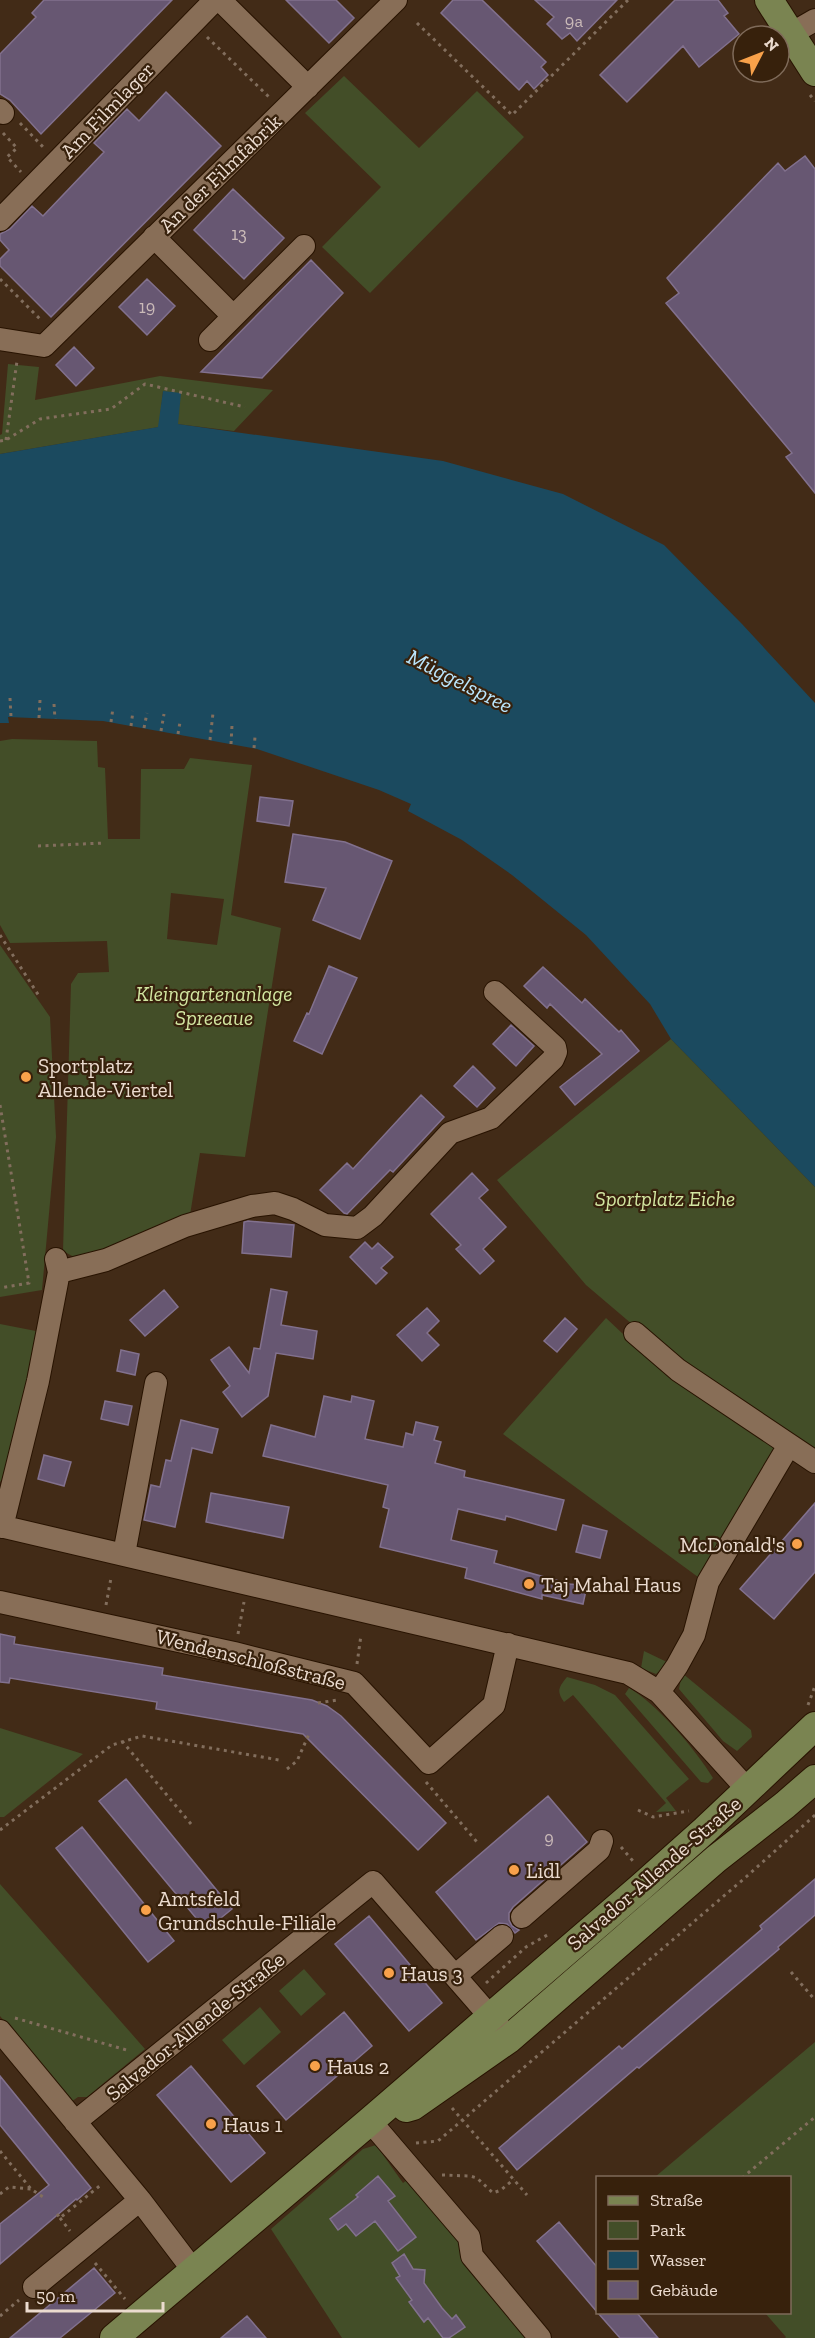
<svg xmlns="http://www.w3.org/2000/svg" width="815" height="2338" font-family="'Zilla Slab',serif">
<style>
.green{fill:#434e28;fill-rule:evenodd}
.water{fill:#1b4a5f}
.building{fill:#675772;stroke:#82718e;stroke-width:1.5}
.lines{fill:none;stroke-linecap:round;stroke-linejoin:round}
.minor-casing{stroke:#281301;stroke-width:24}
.major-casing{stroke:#281301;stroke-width:30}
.path{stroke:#826e5d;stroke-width:3;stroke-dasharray:3 4.5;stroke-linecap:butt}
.minor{stroke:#886e57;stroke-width:22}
.major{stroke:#7a8451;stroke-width:28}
.poi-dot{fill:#f8a14a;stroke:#37210c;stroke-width:2}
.labels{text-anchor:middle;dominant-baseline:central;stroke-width:4.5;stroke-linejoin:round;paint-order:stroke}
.number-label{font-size:18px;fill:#cabab8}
.street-label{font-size:21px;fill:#ebdbcf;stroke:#37210c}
.park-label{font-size:21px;font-style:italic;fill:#d2e6a1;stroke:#37210c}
.poi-label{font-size:21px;fill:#ebdbcf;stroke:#37210c;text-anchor:start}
.water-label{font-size:22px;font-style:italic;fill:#bbe7fe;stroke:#37210c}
</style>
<rect width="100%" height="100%" fill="#422b17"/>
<path class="green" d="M344 76 419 148 477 91 524 137 370 293 322 247 381 187 305 113Z
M8 364 39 367 35 400 160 376 273 390 234 431 177 424 163 391 159 427 0 454V435L2 434Z
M12 739 97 741 98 767 105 768 108 839H140L141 769H184L190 758 252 765 231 915 281 928 245 1157 200 1153 190 1215 133 1236V1240L74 1257 63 1251 71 984 78 973 109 972 107 941 10 943 0 925V741ZM171 893 224 899 217 945 167 939Z
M0 945 50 1017 56 1137 42 1290 0 1297Z
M671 1039 815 1187V1454L646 1336 586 1285 497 1180Z
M606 1318 672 1380 777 1448 698 1577 503 1434Z
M0 1324 41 1332 8 1474 0 1482Z
M644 1651 669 1663 656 1674 641 1668Z
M682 1673 751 1730 752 1737 737 1751 723 1741 679 1689Z
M567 1677 595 1685 615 1695 689 1779 666 1798 676 1811 656 1812 666 1803 573 1695 564 1702C556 1691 559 1687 567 1677Z
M629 1688C656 1703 697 1751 713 1778L708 1783 701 1782 625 1694Z
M0 1728 83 1754 4 1817H0Z
M0 1884 145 2049 87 2097H78L71 2102 0 2016Z
M304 1969 326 1994 301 2016 279 1991Z
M260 2007 281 2032 244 2065 222 2040Z
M815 2042V2338H785L786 2337 765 2313 790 2312V2178L655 2177Z
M376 2145 403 2183 407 2180 470 2254 533 2338H342L271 2229 363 2149Z"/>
<path class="water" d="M163 391 181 393 178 424 443 461 563 494 664 545 742 624 815 703V1187L671 1039 650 1004 586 935 512 875 462 840 408 811 411 804 379 790 257 749 103 721 8 717 9 723H0V454L158 427Z"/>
<path class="building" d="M44 0H172L41 134 10 100 0 94V54L36 17 32 13Z
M286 0H336L354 18 329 43Z
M453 0H482L546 62 541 67 548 75 534 89 527 81 519 90 441 13Z
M535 0H617L577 41 570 33 562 39 547 24 554 17Z
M675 0H718L728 13 724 16 739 34 699 67 683 46 627 102 600 75Z
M166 92 221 146 51 317 0 266V259L9 250 0 240V234L10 229 32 206 43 216 104 152 94 143 127 109 139 121Z
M805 156 815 169V493L786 457 792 453 666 303 679 293 667 278 778 163 785 171Z
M233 189 284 238 244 279 194 230Z
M311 260 343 293 262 378 201 372Z
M147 279 175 306 147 335 119 307Z
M74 347 94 368 76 386 56 365Z
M260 797 293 801 289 826 257 821Z
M293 834 345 842 392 861 360 939 313 920 326 888 285 882Z
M329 966 357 978 322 1054 294 1041 307 1013 309 1014Z
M543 967 582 1003 585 999 619 1032 621 1030 639 1051 575 1105 560 1087 602 1054 550 1004 547 1008 524 986Z
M511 1025 534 1046 516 1066 493 1044Z
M473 1066 495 1088 477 1107 454 1086Z
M421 1095 444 1117 393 1172 390 1170 347 1214 344 1213 320 1190 347 1163 353 1169Z
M472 1173 488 1190 479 1198 506 1227 483 1249 494 1261 480 1274 456 1249 461 1245 431 1214Z
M248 1221 294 1225 291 1257 242 1253 244 1222Z
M365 1242 372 1249 378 1243 393 1257 381 1268 387 1273 376 1284 350 1257Z
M271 1289 287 1292 281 1325 317 1331 313 1359 276 1353 268 1396 242 1417 223 1392 230 1386 211 1360 229 1347 249 1373 254 1348 260 1349Z
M164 1290 178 1307 145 1336 130 1320Z
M427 1308 439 1321 427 1333 439 1345 422 1361 397 1335Z
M565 1318 577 1329 557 1352 544 1341Z
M121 1350 139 1354 135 1375 117 1371Z
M324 1396 351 1402 352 1396 374 1401 365 1439 403 1447 406 1433 413 1435 416 1422 438 1427 434 1440 441 1442 435 1463 465 1471 464 1477 564 1500 556 1530 506 1516 505 1520 458 1509 451 1540 497 1551 494 1563 570 1584 587 1586 583 1604 542 1595V1599L465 1578 467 1568 380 1547 389 1509 383 1507 388 1485 263 1456 271 1425 315 1437Z
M105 1401 132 1406 128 1425 101 1419Z
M181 1420 218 1429 212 1453 192 1448 175 1527 144 1520 151 1485 160 1487 166 1460 171 1461Z
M44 1455 71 1462 64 1486 38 1479Z
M211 1493 289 1507 283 1538 206 1522Z
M815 1503V1572L774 1619 740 1589Z
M583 1525 607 1531 600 1558 576 1552Z
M0 1634 15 1637 14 1644 163 1668 162 1675 312 1700 327 1706 341 1716 446 1823 418 1850 303 1734 156 1709 157 1702 10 1678 9 1683 0 1682Z
M126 1779 232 1909 206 1930 99 1801Z
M548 1796 587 1842 513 1907 509 1913V1920L512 1926 519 1930 515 1933 507 1924 499 1923 476 1940 436 1892Z
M82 1827 174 1941 148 1962 56 1848Z
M815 1879V1915L778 1947 779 1949 639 2068 637 2067 517 2170 499 2148 619 2046 622 2049 762 1929 760 1926Z
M369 1916 442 2003 409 2031 335 1944Z
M344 2012 372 2046 286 2120 257 2086Z
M191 2066 265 2153 231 2182 157 2095Z
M0 2076 91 2188 77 2200 76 2199 0 2264V2224L49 2185 0 2125Z
M378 2176 395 2196 388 2201 416 2237 398 2251 375 2221 356 2236 346 2224 338 2230 330 2219 358 2197 356 2195Z
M559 2222 597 2267V2312L537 2241Z
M404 2254 413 2269 425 2270 424 2283 442 2308 452 2319 456 2315 465 2327 449 2338H443L428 2318 424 2322 409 2302 412 2300 396 2278 400 2276 392 2263Z
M94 2268 115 2293 60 2338H10Z
M598 2313H637L658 2338H620Z
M247 2316 266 2338H221Z"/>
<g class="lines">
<g class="minor-casing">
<path id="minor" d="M223 0 226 6 308 87
M789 35 815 20
M0 110 3 113
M0 220 215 0
M154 237 233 316
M0 339 44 346 396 0
M210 340 304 246
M59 1272 106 1260 185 1226 252 1206 275 1203 293 1209 325 1225 357 1228 373 1216 450 1133 491 1118 553 1059 556 1052 555 1047 495 992
M635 1333 678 1370 815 1462
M0 1526 628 1673 659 1692 748 1790
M2 1527 38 1381 59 1272 56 1259
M124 1554 156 1383
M0 1602 234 1653 354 1683 429 1763 494 1705 508 1644
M659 1692 677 1666 694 1635 708 1582 789 1445
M522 1917 599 1850 602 1841
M455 1976 502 1936
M0 2031 140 2200 193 2270
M370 2121 469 2237 472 2256 540 2338
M75 2122 373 1882 501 2029
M34 2287 140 2200"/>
</g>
<g class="major-casing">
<path id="major" d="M769 0 815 72
M406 2108 413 2106 509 2039 716 1859 785 1805 815 1779
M114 2338 370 2121 641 1887 705 1830 815 1726"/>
</g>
<path class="path" d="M417 23 512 115 628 0
M207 37 269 97
M810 95 815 101
M20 123 44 148
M3 133 17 148 7 157 21 172
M0 279 41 320
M6 440 17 361
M0 441 6 440 40 419 111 409 145 384 245 407
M10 698 11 717
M54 704 55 719
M39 718 40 700
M111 722 113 708
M131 726 133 711
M144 728 147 713
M161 731 164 714
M178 734 180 722
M210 740 213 713
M231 744 232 725
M254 748 255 737
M38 846 104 843
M0 935 39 996
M0 1105 29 1283 0 1288
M106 1605 111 1578
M238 1634 244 1602
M357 1664 361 1635
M318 1703 337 1700
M808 1705 815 1686
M122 1741 191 1824
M287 1769 297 1761 309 1734
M426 1782 477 1842
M638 1810 653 1817 689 1811
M0 1830 112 1745 142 1736 279 1760
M621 1847 633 1861
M791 1972 815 2000
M486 1983 526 1947 549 1934
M15 2018 130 2051
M452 2108 527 2195
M416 2143 438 2141 746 1877 815 1815
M0 2151 31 2189 43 2197
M442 2175 470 2176 477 2178 493 2193 501 2190 514 2179
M742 2178 815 2117
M0 2194 9 2187 31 2189
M57 2214 60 2218 102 2184
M60 2218 70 2231
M95 2263 125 2299
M0 2316 19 2300"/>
<use href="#minor" class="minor"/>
<use href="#major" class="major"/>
</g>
<g class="poi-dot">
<circle cx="26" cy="1077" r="6"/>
<circle cx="797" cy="1544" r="6"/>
<circle cx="529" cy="1584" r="6"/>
<circle cx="514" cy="1870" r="6"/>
<circle cx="146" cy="1910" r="6"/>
<circle cx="389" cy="1973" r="6"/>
<circle cx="315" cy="2066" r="6"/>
<circle cx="211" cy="2124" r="6"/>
</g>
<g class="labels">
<g class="number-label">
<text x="574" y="21">9a</text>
<text x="239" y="234">13</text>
<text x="147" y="307">19</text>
<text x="549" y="1838">9</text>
</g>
<g class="street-label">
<text transform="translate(107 110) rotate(-46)">Am Filmlager</text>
<text transform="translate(220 173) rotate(-44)">An der Filmfabrik</text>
<text transform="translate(251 1659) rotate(14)">Wendenschloßstraße</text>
<text transform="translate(654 1873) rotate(-41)">Salvador-Allende-Straße</text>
<text transform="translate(195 2026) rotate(-39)">Salvador-Allende-Straße</text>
</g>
<g class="park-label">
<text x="214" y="993">Kleingartenanlage<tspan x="214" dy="24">Spreeaue</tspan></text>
<text x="665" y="1198">Sportplatz Eiche</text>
</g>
<g class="poi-label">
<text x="38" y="1065">Sportplatz<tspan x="38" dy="24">Allende-Viertel</tspan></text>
<text x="785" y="1544" text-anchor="end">McDonald's</text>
<text x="541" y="1584">Taj Mahal Haus</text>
<text x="526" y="1870">Lidl</text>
<text x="158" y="1898">Amtsfeld<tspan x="158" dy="24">Grundschule-Filiale</tspan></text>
<text x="401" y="1973">Haus 3</text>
<text x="327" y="2066">Haus 2</text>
<text x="223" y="2124">Haus 1</text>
</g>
<g class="water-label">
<text transform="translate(460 681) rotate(27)">Müggelspree</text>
</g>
</g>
<rect x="596" y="2176" width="195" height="138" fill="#37210c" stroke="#7f6b5a" stroke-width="1.5"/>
<rect x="608" y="2196" width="30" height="9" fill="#7a8451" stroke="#7f6b5a" stroke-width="1.5"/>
<text x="650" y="2206" font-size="18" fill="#ebdbcf">Straße</text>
<rect x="608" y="2221" width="30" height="18" fill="#434e28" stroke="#7f6b5a" stroke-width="1.5"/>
<text x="650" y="2236" font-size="18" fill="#ebdbcf">Park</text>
<rect x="608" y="2251" width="30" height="18" fill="#1b4a5f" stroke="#7f6b5a" stroke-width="1.5"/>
<text x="650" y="2266" font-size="18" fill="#ebdbcf">Wasser</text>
<rect x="608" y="2281" width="30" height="18" fill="#675772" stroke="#7f6b5a" stroke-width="1.5"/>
<text x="650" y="2296" font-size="18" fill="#ebdbcf">Gebäude</text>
<g transform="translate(761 54) rotate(48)"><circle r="28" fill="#37210c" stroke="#7f6b5a" stroke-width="1.5"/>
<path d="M0-4.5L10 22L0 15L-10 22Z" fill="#f8a14a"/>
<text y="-9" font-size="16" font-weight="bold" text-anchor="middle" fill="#ebdbcf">N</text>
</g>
<path d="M27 2302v9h136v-9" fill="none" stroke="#ebdbcf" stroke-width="3"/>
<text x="36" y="2302" font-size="18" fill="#ebdbcf" stroke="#37210c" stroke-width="4.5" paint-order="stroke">50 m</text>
</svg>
